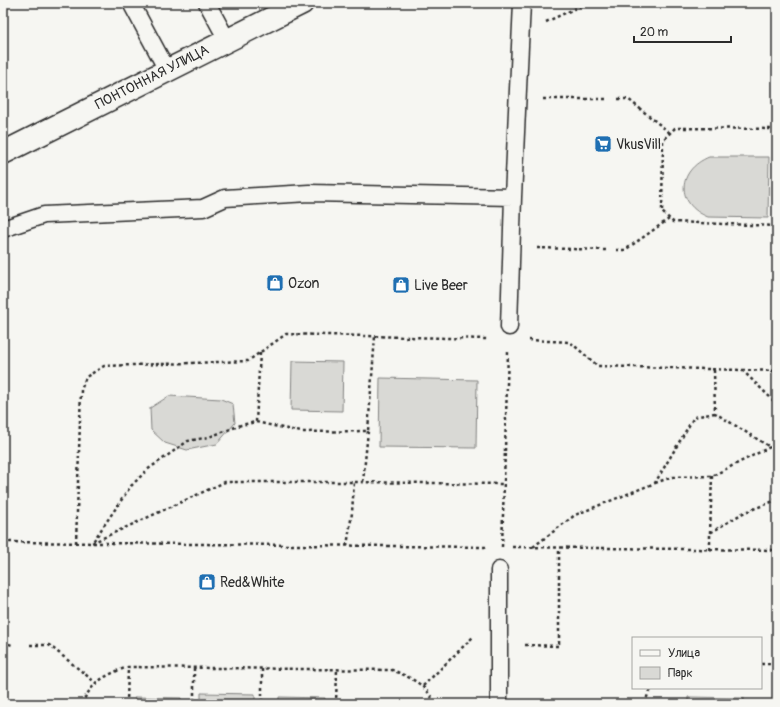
<svg xmlns="http://www.w3.org/2000/svg" width="780" height="707" font-family="Pangolin,sans-serif">
<style>
.green{fill:#d9d9d5;stroke:#828280}
.lines{fill:none;stroke-linecap:round;stroke-linejoin:round}
.service-casing{stroke:#2b2b2b;stroke-width:19}
.minor-casing{stroke:#2b2b2b;stroke-width:25}
.path{stroke:#2b2b2b;stroke-width:2.5;stroke-dasharray:3 3;stroke-linecap:butt}
.service{stroke:#f6f6f2;stroke-width:16}
.minor{stroke:#f6f6f2;stroke-width:22}
.labels{text-anchor:middle;dominant-baseline:central;stroke-width:3;stroke-linejoin:round;paint-order:stroke}
.street-label{font-size:14px;fill:#2b2b2b;stroke:#f6f6f2}
.poi-label{font-size:14px;fill:#2b2b2b;stroke:#f6f6f2;text-anchor:start}
</style>
<rect width="100%" height="100%" fill="#f6f6f2"/>
<filter id="ink" filterUnits="userSpaceOnUse"><feTurbulence type="fractalNoise" baseFrequency=".025" numOctaves="2"/><feDisplacementMap in="SourceGraphic" scale="8" xChannelSelector="R" yChannelSelector="G"/><feConvolveMatrix kernelMatrix="1 2 1 2 8 2 1 2 1" color-interpolation-filters="sRGB"/></filter>
<g filter="url(#ink)">
<path class="green" d="M709 157H769L768 218 708 217C675 204 677 170 709 157Z
M292 361 343 362 342 411 291 410Z
M380 378 477 380 476 448 379 447Z
M169 396 221 399 233 404 235 423 217 444 187 450 165 443 151 430 150 408Z
M201 693 255 694V704H201Z
M135 697 181 698V704H135Z
M279 697 325 698 324 704H279Z
M688 697 744 698V704H688Z"/>
<g class="lines">
<g class="service-casing">
<path id="service" d="M131 3 167 70
M207 3 227 40
M3 229 44 215 203 208 225 198 309 193 513 197
M509 327 513 197 522 3
M499 704V570"/>
</g>
<g class="minor-casing">
<path id="minor" d="M3 153 302 3"/>
</g>
<path class="path" d="M546 22 587 3
M543 99H609
M618 99H628L670 133
M777 129 675 128 663 140 662 212 673 222 777 226
M776 226V129
M537 248 606 250
M616 250H625L669 219
M529 340 570 342 598 366 777 371
M260 353 256 422 241 425 209 437 188 441 147 470 131 486 92 543 225 482H354L504 484
M714 370 715 413 770 447 777 448
M742 370 777 404
M256 422 301 432 368 431 375 336
M363 482 368 431
M655 483 672 477 712 476 770 447
M710 533 712 476
M3 542 487 547
M76 543 81 390 86 377 104 366 248 361 286 334 488 339
M347 546 352 513 354 482
M502 547 508 352
M512 547 777 550
M533 547 575 515 655 483 694 417 715 413
M710 550V533L743 513 774 501 777 498
M3 642 12 645
M30 645H49L96 683
M525 645 559 646V548
M761 664H777
M194 668V704
M262 669V704
M423 686 474 636
M82 704C91 682 107 674 128 667L392 670C410 677 427 685 435 704
M127 704 128 667
M336 704 337 669
M645 704 648 694 653 688"/>
<use href="#service" class="service"/>
<use href="#minor" class="minor"/>
</g>
</g>
<defs>
<g id="supermarket-square" transform="scale(0.9)"><rect x="-9" y="-9" width="18" height="18" rx="4" fill="#1f6fb2" stroke="#f6f6f2"/><path d="M-6-5.5h2.5l.6 2H6L4.5 2H-2.5L-4.4-4H-6ZM-1.5 3.2a1.3 1.3 0 1 0 .1 0ZM3 3.2a1.3 1.3 0 1 0 .1 0Z" fill="#fff"/></g>
<g id="shop-square" transform="scale(0.9)"><rect x="-9" y="-9" width="18" height="18" rx="4" fill="#1f6fb2" stroke="#f6f6f2"/><path d="M-5-2.5h2.3a2.7 3.5 0 0 1 5.4 0H5L5.5 6h-11ZM-1.5-2.5h3a1.5 2.3 0 0 0-3 0Z" fill="#fff"/></g>
</defs>
<g fill-rule="evenodd">
<use href="#supermarket-square" x="603" y="144"/>
<use href="#shop-square" x="275" y="283"/>
<use href="#shop-square" x="401" y="285"/>
<use href="#shop-square" x="207" y="582"/>
</g>
<g class="labels">
<g class="street-label">
<text transform="translate(152 77) rotate(-27)">ПОНТОННАЯ УЛИЦА</text>
</g>
<g class="poi-label">
<text x="616" y="144">VkusVill</text>
<text x="288" y="283">Ozon</text>
<text x="414" y="285">Live Beer</text>
<text x="220" y="582">Red&amp;White</text>
</g>
</g>
<rect width="780" height="707" fill="none" stroke="#f6f6f2" stroke-width="16"/>
<rect x="8" y="8" width="764" height="691" fill="none" stroke="#2b2b2b" stroke-width="1.5" filter="url(#ink)"/>
<rect x="632" y="637" width="130" height="52" fill="#f6f6f2" stroke="#a5a5a2"/>
<rect x="640" y="650" width="20" height="6" fill="#f6f6f2" stroke="#a5a5a2"/>
<text x="668" y="657" font-size="12" fill="#2b2b2b">Улица</text>
<rect x="640" y="667" width="20" height="12" fill="#d9d9d5" stroke="#a5a5a2"/>
<text x="668" y="677" font-size="12" fill="#2b2b2b">Парк</text>
<path d="M634 36v6h97v-6" fill="none" stroke="#2b2b2b" stroke-width="2"/>
<text x="640" y="36" font-size="12" fill="#2b2b2b" stroke="#f6f6f2" stroke-width="3" paint-order="stroke">20 m</text>
</svg>
